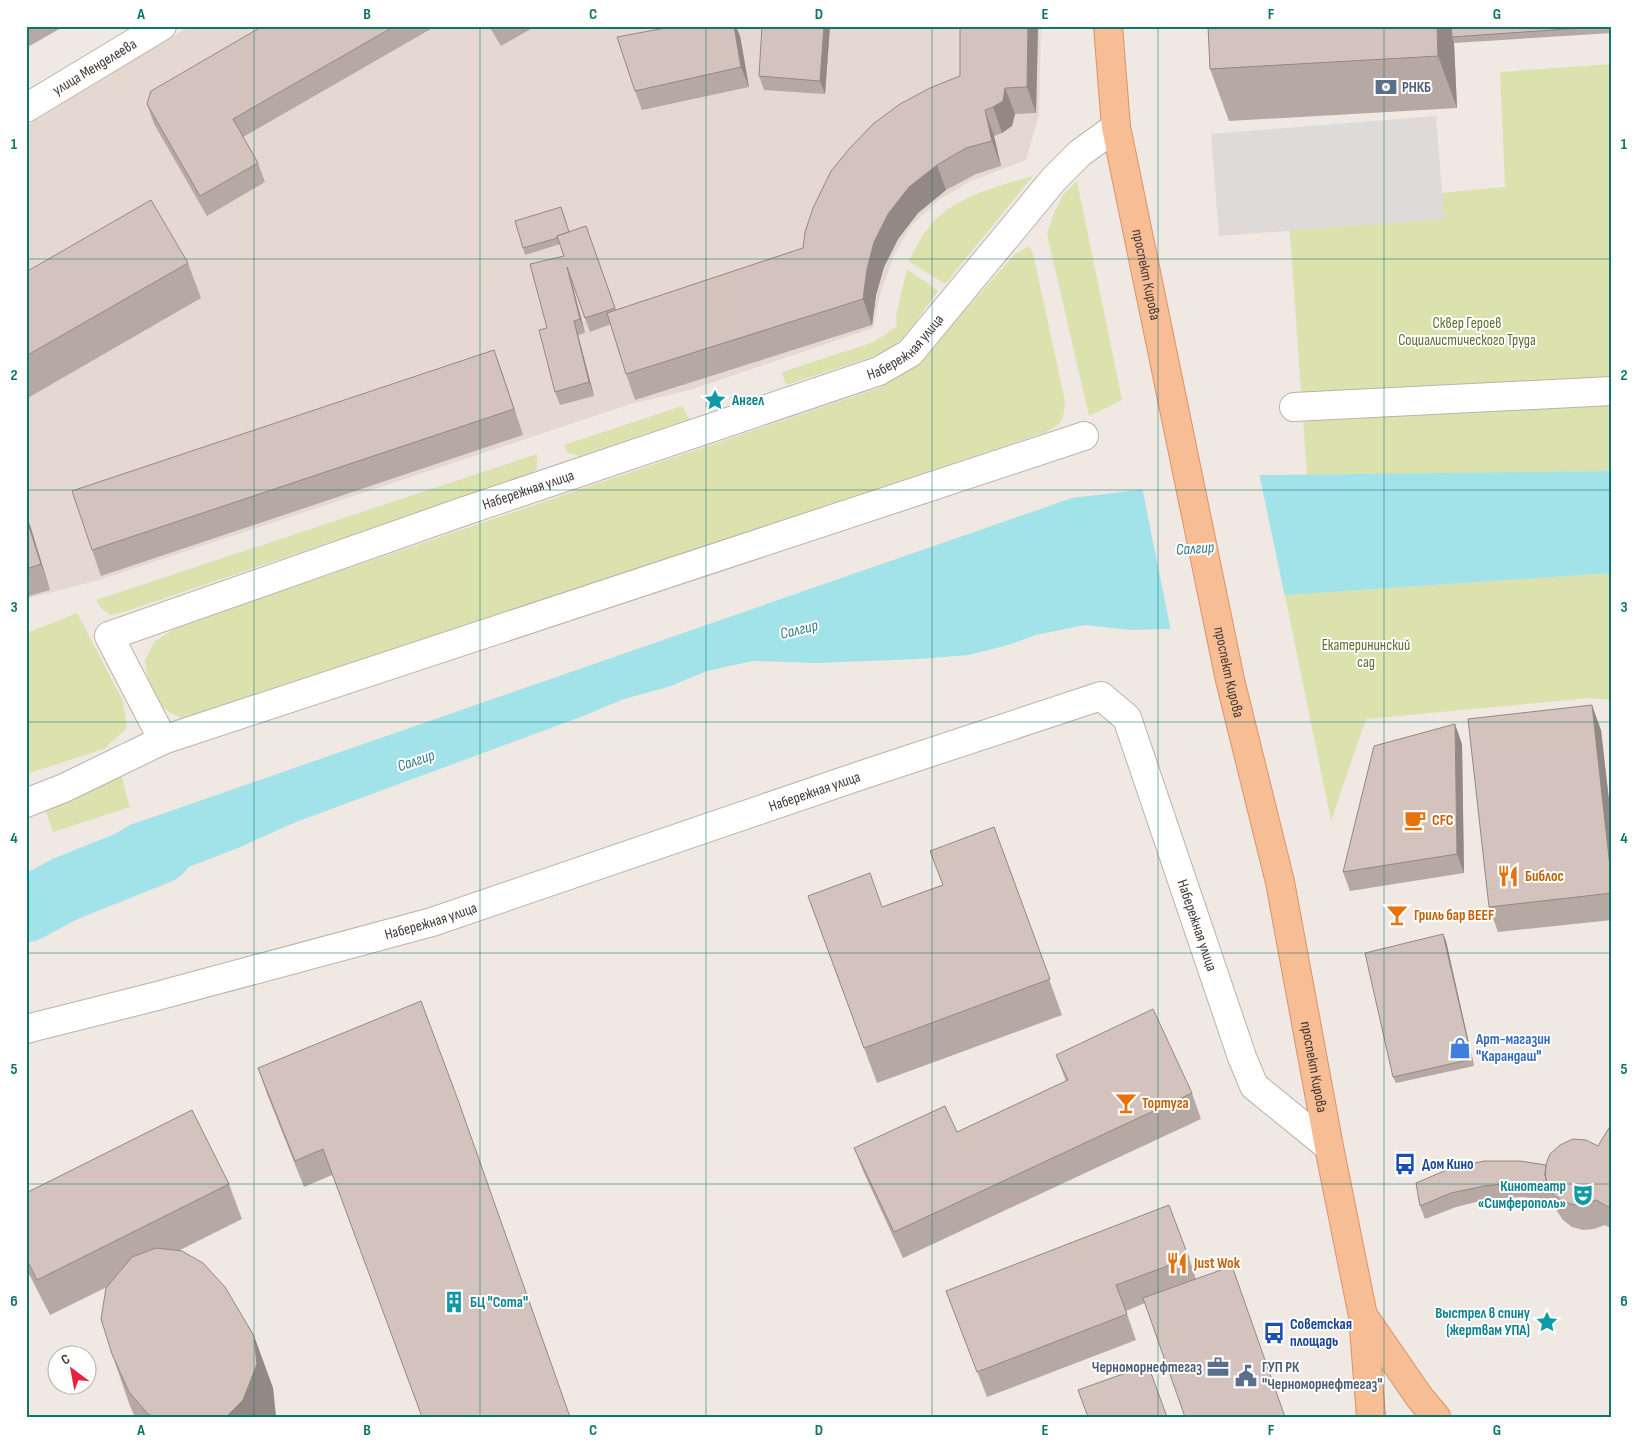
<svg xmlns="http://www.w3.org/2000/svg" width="1638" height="1443" font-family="'Sofia Sans Condensed',sans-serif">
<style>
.residential{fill:#e4d8d1}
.green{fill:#dbe2ae}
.parking{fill:#dedad8}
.water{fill:#a2e3ea}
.pier{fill:#f0e8e3}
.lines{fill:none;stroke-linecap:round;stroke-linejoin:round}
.river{stroke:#a2e3ea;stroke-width:65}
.minor-casing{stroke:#beb1a9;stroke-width:30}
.primary-casing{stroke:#da9467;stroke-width:30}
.minor{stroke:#fff;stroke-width:28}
.primary{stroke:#f7bd95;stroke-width:28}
.wall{fill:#b6a8a2}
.shaded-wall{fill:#948884}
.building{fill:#d4c3bc;stroke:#948884}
.grid{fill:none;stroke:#0f766e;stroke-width:1;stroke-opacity:0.55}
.labels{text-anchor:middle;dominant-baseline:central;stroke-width:4;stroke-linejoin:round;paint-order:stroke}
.street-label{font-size:15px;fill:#413834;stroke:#fff}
.service-label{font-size:15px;font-weight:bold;fill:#4e5e75;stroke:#fff;text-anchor:start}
.park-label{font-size:15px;fill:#5a6e2c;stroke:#fff}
.culture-label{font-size:15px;font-weight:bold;fill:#0d838f;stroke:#fff;text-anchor:start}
.food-label{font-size:15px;font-weight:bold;fill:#c56008;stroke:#fff;text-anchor:start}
.shop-label{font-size:15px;font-weight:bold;fill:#366cbe;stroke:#fff;text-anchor:start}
.transit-label{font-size:15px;font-weight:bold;fill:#164399;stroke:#fff;text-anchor:start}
.water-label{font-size:16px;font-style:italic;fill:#2f7d87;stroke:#fff}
.neatline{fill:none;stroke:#0f766e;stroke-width:2}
.grid-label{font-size:16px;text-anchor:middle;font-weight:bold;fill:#0f766e}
</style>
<rect width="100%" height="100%" fill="#f0e8e3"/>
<path class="residential" d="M190 26H1041L1039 115 1026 160 971 181 940 199 912 225 895 253 881 291 873 328 693 389 631 404 99 580 26 599V126Z"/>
<path class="green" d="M1612 64V471L1307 475 1288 207 1505 187 1500 72Z
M1033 176 945 284 909 261C916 247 923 233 934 221 958 196 1001 185 1033 176Z
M1077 181 1122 400 1089 416 1047 234 1054 213 1063 195Z
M1029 246 1033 253 1065 401C1064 419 1062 424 1046 432L195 717 182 718 169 712 163 707 148 680 145 660 154 642 179 626 881 387 918 363 1014 255Z
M907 269 938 291 904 338 878 355 786 385 782 372 874 342 897 326 896 316Z
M682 406 689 419 579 456 568 453 564 445Z
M537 454V469L526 476 124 612 110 615 102 609 96 600Z
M1612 573V700L1590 698 1366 719 1331 821 1285 595Z
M77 613 123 701 127 728 104 749 26 774V628L29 632Z
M120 771 130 807 53 832 41 798Z"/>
<path class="parking" d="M1436 116 1444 219 1219 236 1211 134Z"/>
<path class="water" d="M1612 471V573L1285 595 1171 629 1131 630 1085 625 1036 635 1008 645 969 655 918 659 818 663 753 661 707 671 668 687 624 699 578 718 296 822 238 848 124 892 83 897 65 863 130 825 1072 498 1261 475Z
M31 882 51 920 26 934V884Z"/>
<path class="pier" d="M1259 473 1285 597 1171 631 1142 487Z"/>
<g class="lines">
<path class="river" d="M26 910 65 889 160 851"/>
<g class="minor-casing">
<g id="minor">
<path id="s1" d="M26 108 162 26"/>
<path d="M1294 407 1612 391"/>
<path d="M163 740 1084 436"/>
<path id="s2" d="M26 803 64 788 163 740 109 636 459 513 879 371 910 353 1054 179 1080 153 1116 127"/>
<path id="s3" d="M26 1029 157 996 432 922 862 775 1101 696 1127 718 1242 1057 1254 1086 1329 1147"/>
</g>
</g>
<g class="primary-casing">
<g id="primary">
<path id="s4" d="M1108 26 1116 127 1230 680 1280 882 1329 1147 1363 1316 1371 1417"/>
<path d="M1364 1317 1420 1398 1436 1417"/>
</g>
</g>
<use href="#minor" class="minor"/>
<use href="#primary" class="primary"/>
</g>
<path class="wall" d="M26 26H60L61 28 26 48Z
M263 26H436L243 137 258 163 265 182 207 216 154 124 147 104Z
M489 26H536L501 46Z
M830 26 825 94 764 90 759 76Z
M1038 26 1036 113 1015 114 1012 126 1002 133 994 136 1001 166 976 174 946 190 918 213 898 239 884 267 876 295 872 325 635 400 626 374 611 324 590 332 571 280 585 333 578 335 594 396 560 405 555 392 564 256 560 244 525 255 523 248 564 214 569 232 586 226 616 310 803 248 960 76Z
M1208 26H1612V33L1454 43 1457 108 1229 121 1210 69Z
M740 36 749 87 642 110 635 91Z
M188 263 201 298 26 399V272Z
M494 350 523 435 101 576 92 550Z
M26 514 50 590 26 597Z
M1601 730 1612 827V920L1498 932 1489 907Z
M1462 744 1464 873 1350 891 1343 872Z
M994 827 1062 1015 877 1083 808 896 882 907 942 885Z
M1443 934 1446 941 1474 1066 1396 1083 1393 1077Z
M1056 1055 1192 1093 1201 1119 903 1258 864 1173 854 1148 957 1132 1066 1081Z
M258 1068 570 1417 332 1175 304 1187 267 1094Z
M1612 1123V1229L1605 1225 1594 1229 1583 1230 1572 1227 1563 1220 1557 1211 1553 1200 1522 1197 1488 1199 1456 1207 1425 1219 1420 1206 1416 1183 1546 1165 1598 1146Z
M229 1184 242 1219 180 1250 254 1336 273 1388 275 1417H135L130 1406 112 1354 107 1287 50 1315 26 1268V1193Z
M1189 1258 1196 1279 1145 1303 1126 1311 1136 1340 987 1397 946 1291Z"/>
<path class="shaded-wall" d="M734 26H736L740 36 749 87 741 67Z
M824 26H830L825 94 820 81Z
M1028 26H1038L1036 113 1027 87Z
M1437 26H1453L1452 37 1454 43 1457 108 1438 56Z
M1005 88 1015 114 1012 126 1002 133 993 107Z
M985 110 994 136 1001 166 992 141Z
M937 165 946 190 918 213 898 239 884 267 876 295 872 325 863 299 867 269 874 242 888 214 909 187Z
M567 267 571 280 585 333 580 319Z
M574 321 578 335 594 396 589 382Z
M494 350 503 375 523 435 514 409Z
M26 514 30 525 50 590 41 564 26 517Z
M1592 705 1601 730 1612 827V885Z
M1455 724 1462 744 1464 873 1457 854Z
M1443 934 1446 941 1474 1066 1472 1059Z
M254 1336 273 1388 276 1416 275 1417H226Z"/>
<path class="building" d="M263 26H395L233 119 258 163 200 196 147 104 151 91Z
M676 26H734L741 67 635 91 617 37Z
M762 26H824L820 81 759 76Z
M960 26H1028L1027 87 1005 88 1003 101 993 107 985 110 992 141 966 148 937 165 909 187 888 214 874 242 867 269 863 299 626 374 607 313 803 248 805 232 813 208 831 171 850 148 873 124 900 104 930 88 960 76Z
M1208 26H1437L1438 56 1210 69Z
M1451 26H1610L1452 37Z
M151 200 188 263 26 356V272Z
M561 207 569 232 557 236V238L523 248 515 221Z
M586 226 615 308 585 318 567 267 580 319 574 321 589 382 555 392 539 330 547 328 530 264 564 256 557 236Z
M494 350 514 409 92 550 72 491Z
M26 517 41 564 26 569Z
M1592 705 1612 885V893L1489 907 1468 719Z
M1455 724 1457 854 1343 872 1374 746Z
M994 827 1050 979 864 1048 808 896 870 873 882 907 943 885 930 851Z
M1443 934 1472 1059 1393 1077 1365 953Z
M421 1001 458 1100 570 1417H422L323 1149 295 1161 258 1068Z
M1153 1009 1192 1093 894 1232 854 1148 945 1106 957 1132 1068 1080 1056 1055Z
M192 1110 229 1184 37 1280 26 1258V1193Z
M1612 1123V1209L1596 1200 1585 1204 1574 1205 1563 1201 1554 1195 1548 1186 1545 1175 1546 1164 1550 1154 1560 1145 1573 1139 1586 1140 1598 1146Z
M1484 1161H1520L1546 1165 1545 1175 1548 1187 1517 1183 1484 1186 1451 1193 1420 1206 1416 1183 1449 1169Z
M1169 1205 1189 1258 1116 1285 1127 1314 977 1372 946 1291Z
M156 1248 182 1251 203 1263 225 1287 254 1336 257 1364 243 1400 226 1417H154L148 1414 129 1392 112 1354 101 1319 106 1288 132 1257Z
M1232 1266 1285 1417H1185L1143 1298Z
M1148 1365 1167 1417H1088L1078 1390Z"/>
<path class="grid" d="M254 26V1417M480 26V1417M706 26V1417M932 26V1417M1158 26V1417M1384 26V1417M26 259H1612M26 490H1612M26 722H1612M26 953H1612M26 1184H1612"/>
<defs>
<g id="bank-bare" transform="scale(1.725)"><path d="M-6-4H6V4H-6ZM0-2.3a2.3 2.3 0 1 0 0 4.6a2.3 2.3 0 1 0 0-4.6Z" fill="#5c6f8a" stroke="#fff" stroke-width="2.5" paint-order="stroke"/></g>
<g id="sight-bare" transform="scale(1.725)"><path d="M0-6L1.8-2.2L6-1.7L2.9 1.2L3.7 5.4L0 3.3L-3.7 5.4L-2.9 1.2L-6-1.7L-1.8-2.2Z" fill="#0f9aa8" stroke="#fff" stroke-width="2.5" paint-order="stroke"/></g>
<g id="cafe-bare" transform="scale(1.725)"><path d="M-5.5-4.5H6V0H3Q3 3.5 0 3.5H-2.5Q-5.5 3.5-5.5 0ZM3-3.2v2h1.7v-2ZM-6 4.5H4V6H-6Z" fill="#e8710a" stroke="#fff" stroke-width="2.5" paint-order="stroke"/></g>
<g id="restaurant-bare" transform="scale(1.725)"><path d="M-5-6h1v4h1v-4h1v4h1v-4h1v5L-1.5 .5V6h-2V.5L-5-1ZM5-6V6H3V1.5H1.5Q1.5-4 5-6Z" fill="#e8710a" stroke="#fff" stroke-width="2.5" paint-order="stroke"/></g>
<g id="bar-bare" transform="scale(1.725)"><path d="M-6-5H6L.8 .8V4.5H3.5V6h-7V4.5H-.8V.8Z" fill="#e8710a" stroke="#fff" stroke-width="2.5" paint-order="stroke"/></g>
<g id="shop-bare" transform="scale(1.725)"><path d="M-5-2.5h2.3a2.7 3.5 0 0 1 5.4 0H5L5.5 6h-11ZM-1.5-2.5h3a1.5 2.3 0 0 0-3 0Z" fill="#3f7fe0" stroke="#fff" stroke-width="2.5" paint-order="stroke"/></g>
<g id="bus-bare" transform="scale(1.725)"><path d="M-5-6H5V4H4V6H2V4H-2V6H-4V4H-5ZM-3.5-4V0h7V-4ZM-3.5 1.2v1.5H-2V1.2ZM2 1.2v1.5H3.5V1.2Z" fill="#1a4fb4" stroke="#fff" stroke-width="2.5" paint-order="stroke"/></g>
<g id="theatre-bare" transform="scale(1.725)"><path d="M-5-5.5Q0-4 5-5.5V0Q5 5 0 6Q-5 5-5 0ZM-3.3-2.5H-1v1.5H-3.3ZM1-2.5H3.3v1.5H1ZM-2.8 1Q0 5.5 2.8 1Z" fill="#0f9aa8" stroke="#fff" stroke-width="2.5" paint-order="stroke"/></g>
<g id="building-bare" transform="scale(1.725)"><path d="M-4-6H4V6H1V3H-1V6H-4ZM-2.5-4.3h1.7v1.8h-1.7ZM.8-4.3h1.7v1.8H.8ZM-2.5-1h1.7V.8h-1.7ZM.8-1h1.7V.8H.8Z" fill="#0f9aa8" stroke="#fff" stroke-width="2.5" paint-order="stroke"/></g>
<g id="office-bare" transform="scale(1.725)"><path d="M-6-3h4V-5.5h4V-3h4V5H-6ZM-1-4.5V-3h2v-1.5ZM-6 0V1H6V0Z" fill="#5c6f8a" stroke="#fff" stroke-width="2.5" paint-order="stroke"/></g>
<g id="civic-bare" transform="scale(1.725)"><path d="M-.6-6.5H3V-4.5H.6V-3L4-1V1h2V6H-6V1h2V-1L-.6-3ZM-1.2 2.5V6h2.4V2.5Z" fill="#5c6f8a" stroke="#fff" stroke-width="2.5" paint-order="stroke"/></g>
</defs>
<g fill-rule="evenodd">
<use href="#bank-bare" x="1386" y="87"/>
<use href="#sight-bare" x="715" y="400"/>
<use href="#cafe-bare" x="1415" y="820"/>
<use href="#restaurant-bare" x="1508" y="876"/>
<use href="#bar-bare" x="1397" y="915"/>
<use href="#shop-bare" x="1460" y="1048"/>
<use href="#bar-bare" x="1126" y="1103"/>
<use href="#bus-bare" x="1405" y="1164"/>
<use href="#theatre-bare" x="1583" y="1195"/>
<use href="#restaurant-bare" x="1177" y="1263"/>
<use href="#building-bare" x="454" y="1302"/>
<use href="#sight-bare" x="1547" y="1322"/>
<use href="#bus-bare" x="1274" y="1333"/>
<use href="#office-bare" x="1218" y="1367"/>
<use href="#civic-bare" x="1246" y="1376"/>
</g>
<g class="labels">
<g class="street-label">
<text stroke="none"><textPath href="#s1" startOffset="80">улица Менделеева</textPath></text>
<text stroke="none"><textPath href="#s4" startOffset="252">проспект Кирова</textPath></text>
<text stroke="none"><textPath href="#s2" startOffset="1118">Набережная улица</textPath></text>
<text stroke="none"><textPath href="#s2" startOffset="712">Набережная улица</textPath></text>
<text stroke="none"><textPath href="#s4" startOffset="658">проспект Кирова</textPath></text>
<text stroke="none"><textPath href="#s3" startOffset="824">Набережная улица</textPath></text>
<text stroke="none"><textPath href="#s3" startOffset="419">Набережная улица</textPath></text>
<text stroke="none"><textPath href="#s3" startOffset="1379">Набережная улица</textPath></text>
<text stroke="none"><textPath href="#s4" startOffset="1062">проспект Кирова</textPath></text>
</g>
<g class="service-label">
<text x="1402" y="87">РНКБ</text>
<text x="1202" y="1367" text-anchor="end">Черноморнефтегаз</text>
<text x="1262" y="1367">ГУП РК<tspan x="1262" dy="17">"Черноморнефтегаз"</tspan></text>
</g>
<g class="park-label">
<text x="1467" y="323">Сквер Героев<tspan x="1467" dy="17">Социалистического Труда</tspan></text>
<text x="1366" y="645">Екатерининский<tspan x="1366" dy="17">сад</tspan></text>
</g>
<g class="culture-label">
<text x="732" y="400">Ангел</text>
<text x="1566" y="1186" text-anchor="end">Кинотеатр<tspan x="1566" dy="17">«Симферополь»</tspan></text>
<text x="470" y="1302">БЦ "Сота"</text>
<text x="1530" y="1313" text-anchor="end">Выстрел в спину<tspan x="1530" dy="17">(жертвам УПА)</tspan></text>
</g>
<g class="food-label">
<text x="1432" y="820">CFC</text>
<text x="1525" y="876">Библос</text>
<text x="1414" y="915">Гриль бар BEEF</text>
<text x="1142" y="1103">Тортуга</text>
<text x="1194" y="1263">Just Wok</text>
</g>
<g class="shop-label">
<text x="1476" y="1039">Арт-магазин<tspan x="1476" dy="17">"Карандаш"</tspan></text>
</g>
<g class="transit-label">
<text x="1422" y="1164">Дом Кино</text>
<text x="1290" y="1324">Советская<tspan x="1290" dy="17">площадь</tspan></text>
</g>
<g class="water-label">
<text transform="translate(1195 549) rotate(-4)">Салгир</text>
<text transform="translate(799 630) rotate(-14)">Салгир</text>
<text transform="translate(416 761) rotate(-19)">Салгир</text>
</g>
</g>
<rect width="1638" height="1443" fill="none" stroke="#ffffff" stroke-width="55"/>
<g transform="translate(72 1370) rotate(328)"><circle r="24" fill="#ffffff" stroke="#b3afae"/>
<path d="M0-4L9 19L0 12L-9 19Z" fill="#ea2040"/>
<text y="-8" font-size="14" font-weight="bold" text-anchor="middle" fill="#413834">С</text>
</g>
<rect x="28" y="28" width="1582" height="1388" class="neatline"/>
<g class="grid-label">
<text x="141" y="19">A</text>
<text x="367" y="19">B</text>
<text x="593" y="19">C</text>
<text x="819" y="19">D</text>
<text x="1045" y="19">E</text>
<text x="1271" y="19">F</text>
<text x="1497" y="19">G</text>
<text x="14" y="149">1</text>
<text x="1624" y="149">1</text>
<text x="14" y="380">2</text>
<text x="1624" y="380">2</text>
<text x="14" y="612">3</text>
<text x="1624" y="612">3</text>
<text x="14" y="843">4</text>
<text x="1624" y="843">4</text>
<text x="14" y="1074">5</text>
<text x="1624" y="1074">5</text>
<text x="14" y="1306">6</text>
<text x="1624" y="1306">6</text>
<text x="141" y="1435">A</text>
<text x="367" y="1435">B</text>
<text x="593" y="1435">C</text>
<text x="819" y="1435">D</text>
<text x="1045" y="1435">E</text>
<text x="1271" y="1435">F</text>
<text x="1497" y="1435">G</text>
</g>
</svg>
